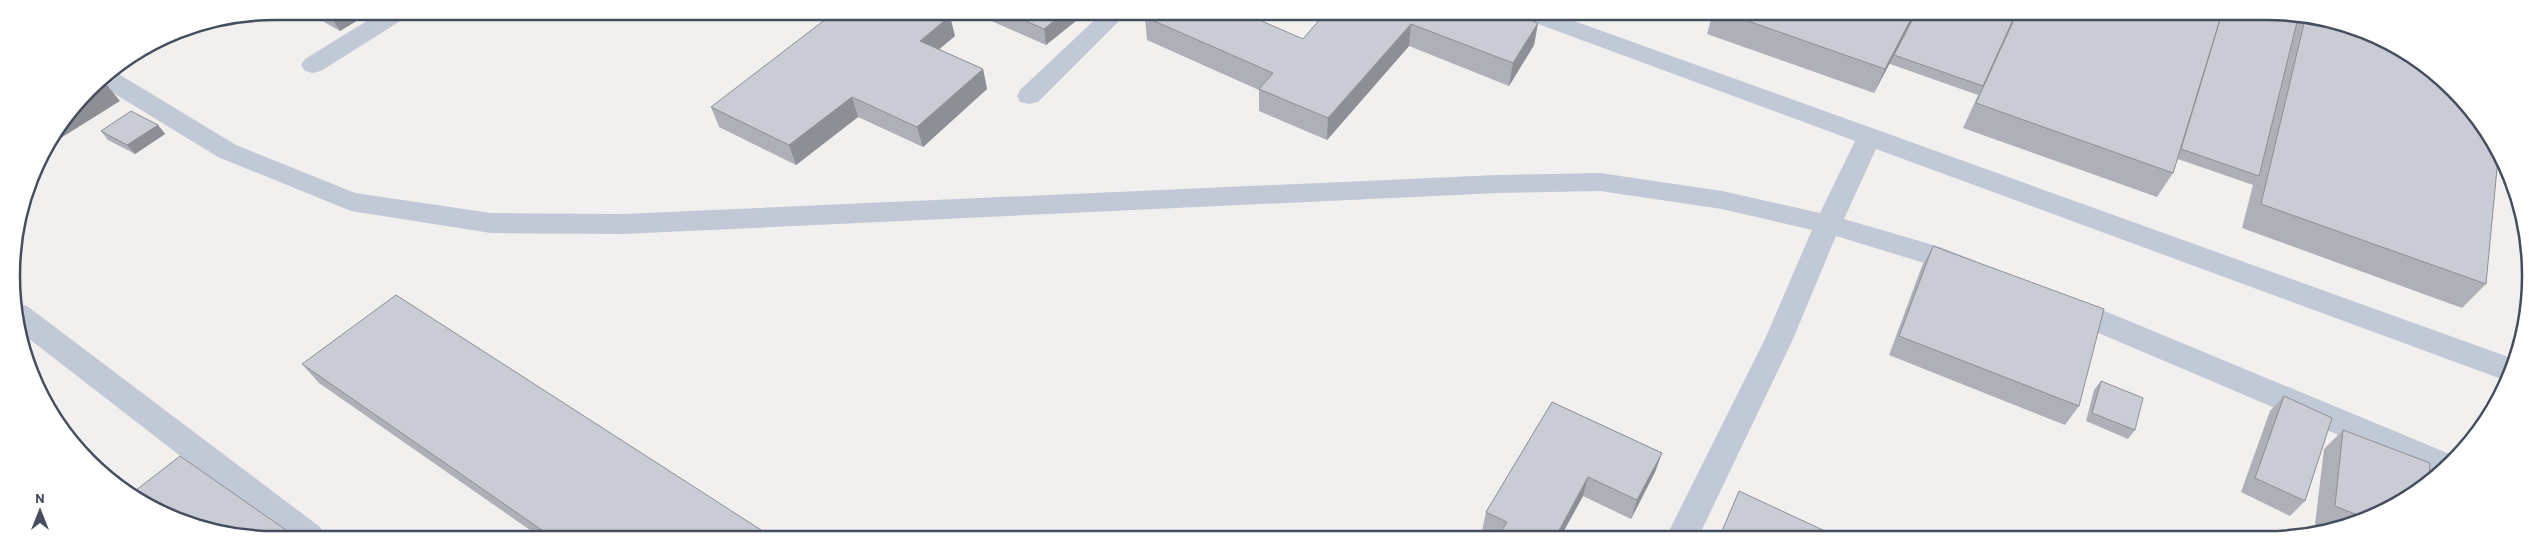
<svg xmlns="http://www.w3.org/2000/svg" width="2542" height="551" font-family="Barlow,sans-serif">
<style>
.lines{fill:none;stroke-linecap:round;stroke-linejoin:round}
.lane{fill:#c1c8d6;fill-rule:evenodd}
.wall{fill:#aeafb7}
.shaded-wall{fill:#8d8f95}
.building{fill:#caccd5;stroke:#8d8f95}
.rim{fill:none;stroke:#454e5f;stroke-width:2.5}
</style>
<rect width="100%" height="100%" fill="#f2efef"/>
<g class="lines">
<path class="lane" d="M383 11H411L408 16 321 71 313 73 305 71 301 65 305 59Z
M1103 12H1128L1038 102 1029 104 1020 102 1017 96 1020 90Z
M1518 13H1552L2514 359 2507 381 1876 149 1844 219 1940 247 1973 260 1977 267 1973 274 1963 277 1921 262 1836 236 1793 339 1698 538 1666 537 1765 339 1812 230 1722 209 1600 191 1497 193 623 234 491 233 351 211 218 157 97 83 112 70 236 145 355 193 491 213 623 214 1497 175 1600 173 1722 191 1820 213 1855 141 1522 18Z
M2066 296 2076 299 2457 457 2435 476 2056 315 2052 307 2056 299Z
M16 303 27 306 320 527 325 537H285L19 331Z"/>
</g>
<path class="wall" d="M305 11H373L340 31Z
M971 12H1087L1046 45Z
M1326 12 1538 23 1534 45 1509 86 1409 46 1327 140 1259 111V90L1147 40 1145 17 1303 39Z
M1713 13 2301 14 2399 47 2486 284 2462 308 2242 228 2253 185 2178 159 2173 173 2157 197 1963 128 1979 93 1978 95 1890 64V63L1874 93 1707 34Z
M955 36 939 49 983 69 987 89 923 147 858 117 796 165 719 127 711 107Z
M158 125 165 134 135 154 108 140 101 131Z
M1933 246 2079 406 2065 425 1889 355 1922 266Z
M302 364 772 537H540L319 383Z
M2101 381 2135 430 2128 439 2086 421 2094 390Z
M2284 396 2305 501 2290 516 2241 492 2270 411Z
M1552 402 1662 453 1655 472 1631 519 1583 496 1560 538 1496 537 1482 531 1486 512Z
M2343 430 2383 513 2327 529 2315 525 2324 449Z"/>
<path class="shaded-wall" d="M336 11H373L340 31 330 15Z
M1065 12H1087L1046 45 1044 29Z
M1914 13H1916L1894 55 1874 93 1885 69Z
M950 16 955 36 925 61 920 41Z
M1538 23 1534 45 1509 86 1513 63Z
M1411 24 1409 46 1327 140 1328 118Z
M983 69 987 89 923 147 917 127Z
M103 80 120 101 48 146 94 86Z
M852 97 858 117 796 165 789 145Z
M158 125 165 134 135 154 127 145Z
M1662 453 1655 472 1631 519 1637 500Z
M1588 477 1583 496 1560 538H1555Z"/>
<path class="building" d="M324 11H336L330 15Z
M835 12H942L950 16 920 41 983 69 917 127 852 97 789 145 711 107Z
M1005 12H1065L1044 29Z
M1151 12H1241L1303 39 1326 12 1511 13 1538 23 1513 63 1411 24 1328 118 1259 89 1273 73 1145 17Z
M1725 13H1914L1885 69Z
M1916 13H2016L1983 86 1894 55Z
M2017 13H2222L2173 173 1976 103Z
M2222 13 2299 14 2259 176 2181 149Z
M2306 15 2399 47 2476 115 2498 158 2486 284 2261 204Z
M100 79 103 80 94 86Z
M131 111 158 125 127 145 101 131Z
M1933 246 2104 309 2079 406 1899 336Z
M396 295 772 537H552L302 364Z
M2101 381 2143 398 2135 430 2092 413Z
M2284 396 2332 418 2305 501 2255 478Z
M1552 402 1662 453 1637 500 1588 477 1555 538 1498 537 1507 522 1486 512Z
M2343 430 2430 463 2429 480 2383 513 2365 518 2335 506Z
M180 456 296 537H241L143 504 131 494Z
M1739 491 1840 538H1719Z"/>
<path d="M0 0H2542V551H0ZM275 20H2267A255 255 0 0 1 2522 275V276A255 255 0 0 1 2267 531H275A255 255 0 0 1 20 276V275A255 255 0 0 1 275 20Z" fill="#fff" fill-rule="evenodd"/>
<path class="rim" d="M275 20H2267A255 255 0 0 1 2522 275V276A255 255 0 0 1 2267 531H275A255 255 0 0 1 20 276V275A255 255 0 0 1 275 20Z"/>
<g transform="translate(40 511)" stroke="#ffffff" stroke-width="4" paint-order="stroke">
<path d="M0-4L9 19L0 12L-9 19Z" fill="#454e5f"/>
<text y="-8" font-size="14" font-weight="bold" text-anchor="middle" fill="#454e5f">N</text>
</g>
</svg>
